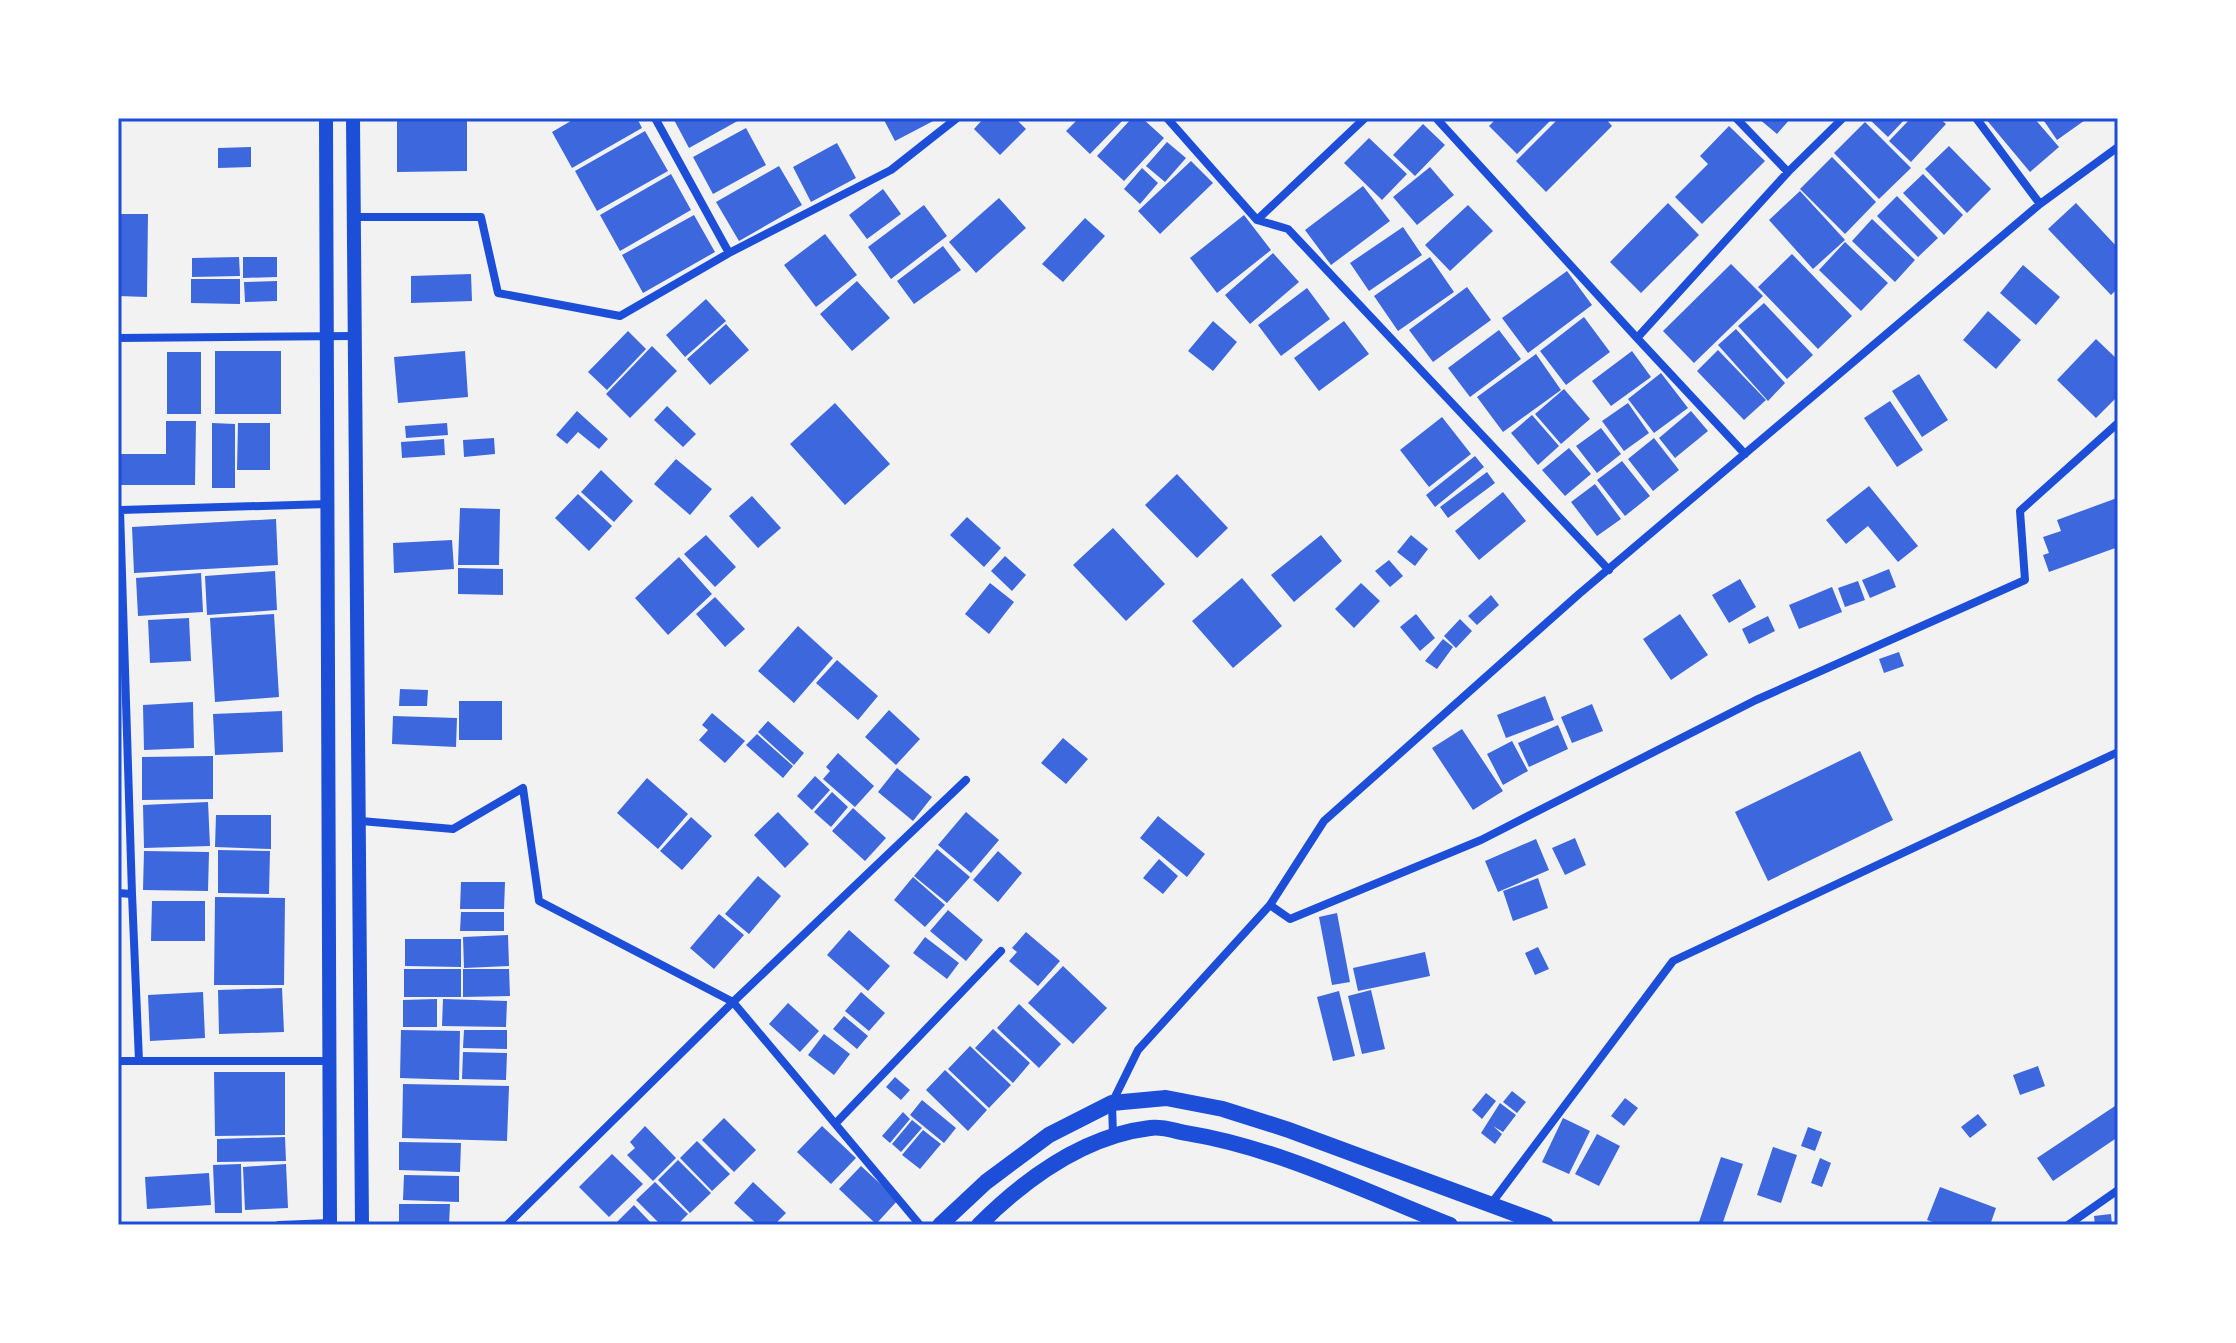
<svg xmlns="http://www.w3.org/2000/svg" width="2236" height="1343" font-family="'PT Sans Narrow',sans-serif">
<style>
.building{fill:#3d67dc}
.lines{fill:none;stroke-linecap:round;stroke-linejoin:round}
.minor{stroke:#1d4ed8;stroke-width:8}
.tertiary{stroke:#1d4ed8;stroke-width:14}
.secondary{stroke:#1d4ed8;stroke-width:16}
.neatline{fill:none;stroke:#1d4ed8;stroke-width:3}
</style>
<rect width="100%" height="100%" fill="#f2f2f2"/>
<path class="building" d="M576 118H637L642 128 572 168 552 132Z
M673 118H743L689 148Z
M883 118H939L895 141Z
M984 118H1015L1026 129 1000 155 974 129Z
M1079 118H1125L1090 154 1066 131Z
M1132 118H1142L1164 138 1124 181 1097 156Z
M1497 118H1553L1517 154 1489 126Z
M1559 118H1605L1612 126 1546 192 1516 161Z
M1758 118H1791L1777 134Z
M1868 118H1906L1888 137Z
M1911 118H1939L1946 124 1911 162 1889 141Z
M1985 118H2034L2059 147 2030 172Z
M2042 118H2088L2057 140Z
M467 120V171L397 172V121Z
M1865 122 1911 168 1879 199 1834 153Z
M1423 124 1445 145 1415 176 1393 155Z
M1729 126 1765 161 1702 224 1675 197 1708 164 1700 156Z
M746 128 766 165 713 194 693 157Z
M645 131 668 171 597 211 575 171Z
M1369 138 1407 174 1382 200 1344 163Z
M1167 142 1186 158 1165 182 1146 166Z
M837 143 856 178 811 202 793 167Z
M1949 146 1991 189 1967 213 1925 169Z
M251 147V167L218 168V148Z
M1832 157 1876 202 1845 234 1800 189Z
M1191 161 1213 183 1160 234 1138 211Z
M779 166 802 205 739 241 716 202Z
M1430 167 1454 195 1417 225 1393 197Z
M1142 168 1158 183 1140 204 1124 189Z
M671 174 691 210 620 251 600 215Z
M1923 174 1963 215 1944 235 1903 193Z
M1363 186 1390 221 1331 265 1305 230Z
M883 189 901 214 867 239 849 215Z
M1800 191 1845 240 1813 269 1769 220Z
M1897 196 1938 238 1918 257 1877 216Z
M999 198 1026 228 976 273 949 242Z
M1668 203 1699 235 1641 293 1610 262Z
M2076 203 2118 248V288L2111 295 2048 229Z
M924 205 947 236 891 279 868 247Z
M1468 205 1493 231 1450 271 1425 245Z
M118 214H148L147 297 118 296Z
M694 215 715 252 643 293 622 255Z
M1244 215 1271 250 1217 293 1190 258Z
M1085 218 1105 236 1063 282 1042 264Z
M1872 219 1915 260 1895 282 1852 241Z
M1403 227 1422 255 1369 291 1350 263Z
M825 234 857 275 816 307 784 265Z
M1845 242 1888 283 1861 311 1819 270Z
M943 246 961 270 914 304 897 281Z
M1273 253 1299 282 1250 324 1225 295Z
M1792 254 1852 316 1818 349 1758 287Z
M239 257 240 276 192 277V258Z
M243 257H277V277L243 278Z
M1430 257 1454 292 1398 331 1374 296Z
M1731 264 1763 296 1694 363 1663 331Z
M2023 265 2060 297 2036 325 2000 293Z
M1567 271 1592 305 1528 353 1502 318Z
M471 274 472 301 411 303V276Z
M191 279H240V304L191 303Z
M277 281V301L245 302 244 282Z
M857 281 890 318 852 351 820 314Z
M1467 287 1491 320 1433 362 1409 330Z
M1307 288 1330 319 1281 356 1258 325Z
M706 299 726 321 685 357 666 335Z
M1764 303 1813 355 1787 379 1738 326Z
M1988 311 2021 340 1996 369 1963 340Z
M1584 317 1610 352 1566 385 1540 351Z
M1213 321 1237 342 1213 371 1188 351Z
M1344 321 1369 354 1319 391 1294 358Z
M726 324 749 350 710 385 687 359Z
M1736 329 1785 383 1768 401 1718 345Z
M1499 330 1521 359 1470 397 1448 368Z
M628 331 646 349 607 390 588 372Z
M2096 339 2118 360V396L2096 418 2057 380Z
M652 346 677 371 630 418 606 394Z
M1718 350 1766 400 1744 420 1697 371Z
M215 351H281V414H215Z
M465 351 468 397 398 403 394 357Z
M1632 351 1651 377 1611 406 1592 381Z
M167 352H201V414H167Z
M1536 354 1561 390 1503 432 1477 397Z
M1661 373 1688 408 1654 433 1628 399Z
M1919 374 1948 420 1922 437 1892 391Z
M1564 389 1590 419 1561 444 1535 414Z
M1890 401 1923 450 1897 467 1864 418Z
M835 403 890 464 845 505 790 444Z
M1628 403 1649 433 1624 451 1602 421Z
M667 406 696 434 683 447 654 420Z
M577 411 608 439 599 449 578 432 567 444 556 435Z
M1691 411 1708 431 1675 458 1659 438Z
M1532 415 1559 446 1538 465 1511 433Z
M1442 417 1471 454 1429 487 1400 450Z
M166 421H196L195 485H118V454H166Z
M212 423 235 424V488H212Z
M238 423H270V470H237Z
M447 423 448 435 406 438 405 426Z
M1601 428 1621 454 1597 473 1576 446Z
M494 438 495 454 464 457 463 440Z
M1654 438 1679 470 1653 491 1628 459Z
M444 439 445 455 402 458 401 442Z
M1569 448 1591 474 1565 496 1542 470Z
M1475 456 1484 467 1435 507 1426 495Z
M676 459 712 489 690 515 654 484Z
M1622 461 1650 496 1625 516 1597 480Z
M601 470 633 501 614 522 581 492Z
M1487 472 1495 483 1448 518 1440 507Z
M1177 474 1228 528 1197 558 1145 505Z
M1595 484 1621 519 1597 536 1571 502Z
M1869 486 1918 546 1898 562 1868 526 1846 544 1826 520Z
M1503 492 1526 521 1479 560 1455 531Z
M578 494 612 526 589 551 555 518Z
M752 496 781 528 758 548 729 516Z
M2117 498 2118 547 2049 572 2043 555 2049 553 2043 537 2061 531 2057 520Z
M460 508 500 509 499 565H458Z
M967 517 1001 548 984 567 950 535Z
M276 519 278 565 134 573 132 527Z
M1113 528 1165 584 1126 621 1073 565Z
M706 535 736 567 715 587 684 554Z
M1321 535 1342 561 1294 602 1271 575Z
M1411 535 1428 549 1415 566 1397 552Z
M452 540 454 569 394 573 393 543Z
M1005 556 1026 575 1012 591 991 571Z
M679 557 712 594 668 635 635 598Z
M1389 560 1403 576 1390 587 1375 571Z
M458 568 503 569V595L458 594Z
M1889 569 1896 587 1870 598 1862 580Z
M275 571 277 610 207 615 205 576Z
M201 573 203 612 138 616 136 578Z
M1242 578 1282 626 1233 668 1192 621Z
M1740 579 1756 607 1729 623 1712 595Z
M1858 581 1865 600 1845 607 1838 588Z
M990 583 1014 602 989 634 965 614Z
M1361 583 1380 601 1354 628 1335 609Z
M1832 587 1842 612 1799 629 1789 605Z
M1491 595 1499 605 1477 625 1468 616Z
M715 597 745 629 725 647 696 614Z
M274 614 279 697 215 702 210 618Z
M1416 614 1435 638 1420 651 1400 627Z
M1680 614 1708 655 1671 680 1643 639Z
M1768 616 1775 631 1749 644 1742 629Z
M189 618 191 661 150 663 148 620Z
M1460 619 1472 631 1456 648 1444 636Z
M798 626 833 658 794 703 758 671Z
M1443 639 1453 647 1437 669 1425 661Z
M1899 652 1904 666 1884 673 1879 659Z
M837 660 878 696 858 720 816 683Z
M400 689 428 690 427 706H399Z
M1545 696 1554 720 1506 738 1497 715Z
M459 701H502V740H459Z
M193 702 194 748 144 750 143 705Z
M1592 704 1603 731 1572 743 1561 717Z
M889 710 920 739 896 765 865 737Z
M282 711 283 752 215 755 213 714Z
M712 713 745 741 725 763 699 740 708 730 702 725Z
M393 716 457 718 456 747 392 744Z
M768 721 804 753 794 765 758 732Z
M1558 725 1568 749 1529 767 1518 743Z
M1462 729 1503 791 1473 810 1432 748Z
M757 734 793 766 783 778 746 745Z
M1063 738 1088 759 1066 784 1041 763Z
M1512 741 1528 771 1503 785 1487 754Z
M1860 751 1893 820 1768 881 1735 812Z
M838 753 874 786 855 807 823 779 830 771 826 767Z
M213 756V799L142 800V757Z
M897 768 932 797 913 821 878 792Z
M815 776 830 790 812 810 797 796Z
M647 778 688 814 658 849 617 813Z
M832 792 848 807 831 827 814 812Z
M208 802 210 846 144 848 143 805Z
M853 808 886 838 865 861 832 831Z
M778 812 809 844 785 868 754 835Z
M966 812 999 840 971 873 938 845Z
M216 815H271V849L215 847Z
M1158 816 1205 854 1187 877 1140 838Z
M691 817 712 836 682 870 660 851Z
M1575 838 1586 865 1565 875 1552 848Z
M1536 839 1549 870 1498 892 1485 861Z
M937 849 970 877 947 903 914 876Z
M218 850 270 851 269 894 218 893Z
M144 851 209 852 208 891 143 890Z
M998 851 1022 873 998 902 973 880Z
M1159 859 1178 876 1163 894 1143 878Z
M758 876 781 896 749 934 725 914Z
M913 877 945 905 925 927 894 900Z
M1538 878 1548 908 1513 921 1503 891Z
M461 882H505L504 909H460Z
M215 897 285 898 284 985H214Z
M152 901H205V941H151Z
M948 910 983 940 966 961 930 931Z
M461 912H504V931H460Z
M1337 913 1350 982 1332 985 1319 917Z
M719 914 744 935 714 969 690 948Z
M849 930 890 966 868 991 827 955Z
M1026 932 1060 961 1038 986 1009 961 1017 952 1012 948Z
M508 935 509 966 464 968 463 937Z
M925 937 959 963 947 979 913 953Z
M405 939H461V967L405 966Z
M1538 947 1549 969 1535 975 1525 953Z
M1425 952 1430 976 1358 991 1353 968Z
M1063 966 1107 1008 1073 1044 1028 1003Z
M404 969H461V997H404Z
M463 969H509L510 996 463 997Z
M282 988 284 1032 219 1034 218 990Z
M1371 990 1385 1049 1362 1054 1348 996Z
M1339 991 1355 1056 1333 1061 1317 997Z
M203 992 205 1038 150 1041 148 995Z
M861 992 885 1013 869 1031 845 1011Z
M437 999V1027H403V1000Z
M443 999 507 1001 506 1027 442 1026Z
M788 1003 819 1031 800 1052 769 1024Z
M1019 1004 1061 1044 1039 1068 997 1028Z
M844 1016 868 1036 857 1049 833 1029Z
M993 1029 1030 1063 1013 1083 975 1048Z
M401 1030 460 1031 459 1080 400 1078Z
M464 1030H507V1049L463 1048Z
M824 1034 850 1054 834 1075 808 1055Z
M970 1046 1011 1085 989 1108 948 1069Z
M463 1052 507 1053 506 1080 462 1079Z
M2038 1066 2045 1086 2020 1095 2013 1075Z
M945 1070 987 1110 968 1131 926 1090Z
M214 1072H285V1135L215 1136Z
M895 1077 910 1090 901 1100 886 1087Z
M403 1084 509 1086 507 1141 402 1138Z
M1512 1091 1526 1102 1517 1113 1503 1102Z
M1486 1093 1496 1101 1482 1119 1472 1110Z
M1625 1098 1638 1108 1624 1126 1611 1116Z
M922 1100 956 1128 944 1143 910 1115Z
M1500 1103 1516 1115 1503 1132 1493 1126 1502 1134 1495 1144 1481 1133Z
M2118 1104V1137L2053 1181 2037 1158Z
M903 1112 910 1119 890 1143 882 1136Z
M1978 1114 1987 1125 1970 1138 1961 1127Z
M724 1118 756 1150 734 1172 702 1140Z
M1563 1118 1590 1131 1569 1174 1542 1162Z
M912 1120 922 1128 901 1152 892 1144Z
M645 1126 676 1158 653 1181 627 1155 635 1148 630 1142Z
M822 1126 856 1158 831 1184 797 1152Z
M1808 1127 1822 1132 1815 1151 1801 1146Z
M923 1130 941 1144 920 1169 902 1155Z
M1597 1134 1620 1146 1599 1186 1575 1174Z
M285 1137 286 1161 217 1162V1139Z
M697 1141 730 1174 712 1191 680 1158Z
M399 1142 461 1143 460 1172 399 1170Z
M1773 1147 1797 1155 1781 1203 1757 1195Z
M612 1154 643 1184 609 1217 579 1187Z
M1721 1157 1743 1164 1722 1225H1698Z
M1820 1158 1831 1163 1822 1187 1811 1183Z
M678 1160 711 1193 690 1213 658 1180Z
M241 1164 242 1213H215L213 1165Z
M286 1164 288 1208 245 1210 243 1167Z
M861 1166 898 1200 876 1224 839 1189Z
M209 1173 211 1205 147 1209 145 1177Z
M404 1175 459 1176V1202L403 1200Z
M655 1182 688 1214 677 1225H661L636 1200Z
M753 1182 786 1213 774 1225H758L734 1203Z
M1940 1187 1996 1208 1990 1225H1941L1927 1220Z
M399 1204H450L449 1225H399Z
M634 1205 653 1225H620L617 1222Z
M2111 1214 2112 1225H2095L2094 1216Z"/>
<g class="lines">
<path class="minor" d="M655 118 729 253
M1167 118 1257 220 1288 229 1609 570
M1436 118 1637 338
M1736 118 1788 172
M1976 118 2040 204
M354 217H481L498 293 620 316 729 253 891 170 957 118
M1257 220 1365 118
M118 338 355 336
M1745 454 1637 338 1788 172 1843 118
M361 821 453 829 523 788 539 901 733 1002 966 780
M118 893 132 894 139 1061
M132 894 120 510 328 504
M1270 905 1290 919 1481 840 1756 700 2025 580 2020 511 2118 423
M118 1061H329
M836 1123 1001 951
M1113 1136 1112 1103 1138 1050 1270 905 1324 821 1579 594 2040 204 2118 147
M1491 1204 1673 961 2118 752
M279 1225 330 1223
M507 1225 733 1002 920 1225
M2068 1225 2118 1190"/>
<path class="tertiary" d="M326 118 330 1225
M353 118 362 1225"/>
<path class="secondary" d="M940 1225 986 1182 1049 1135 1112 1103 1166 1098 1223 1109 1286 1129 1546 1225
M979 1225C1025 1179 1084 1136 1150 1128 1162 1126 1175 1131 1186 1133 1278 1148 1364 1191 1450 1225"/>
</g>
<rect width="2236" height="1343" fill="none" stroke="#ffffff" stroke-width="240"/>
<rect x="120" y="120" width="1996" height="1103" class="neatline"/>
</svg>
